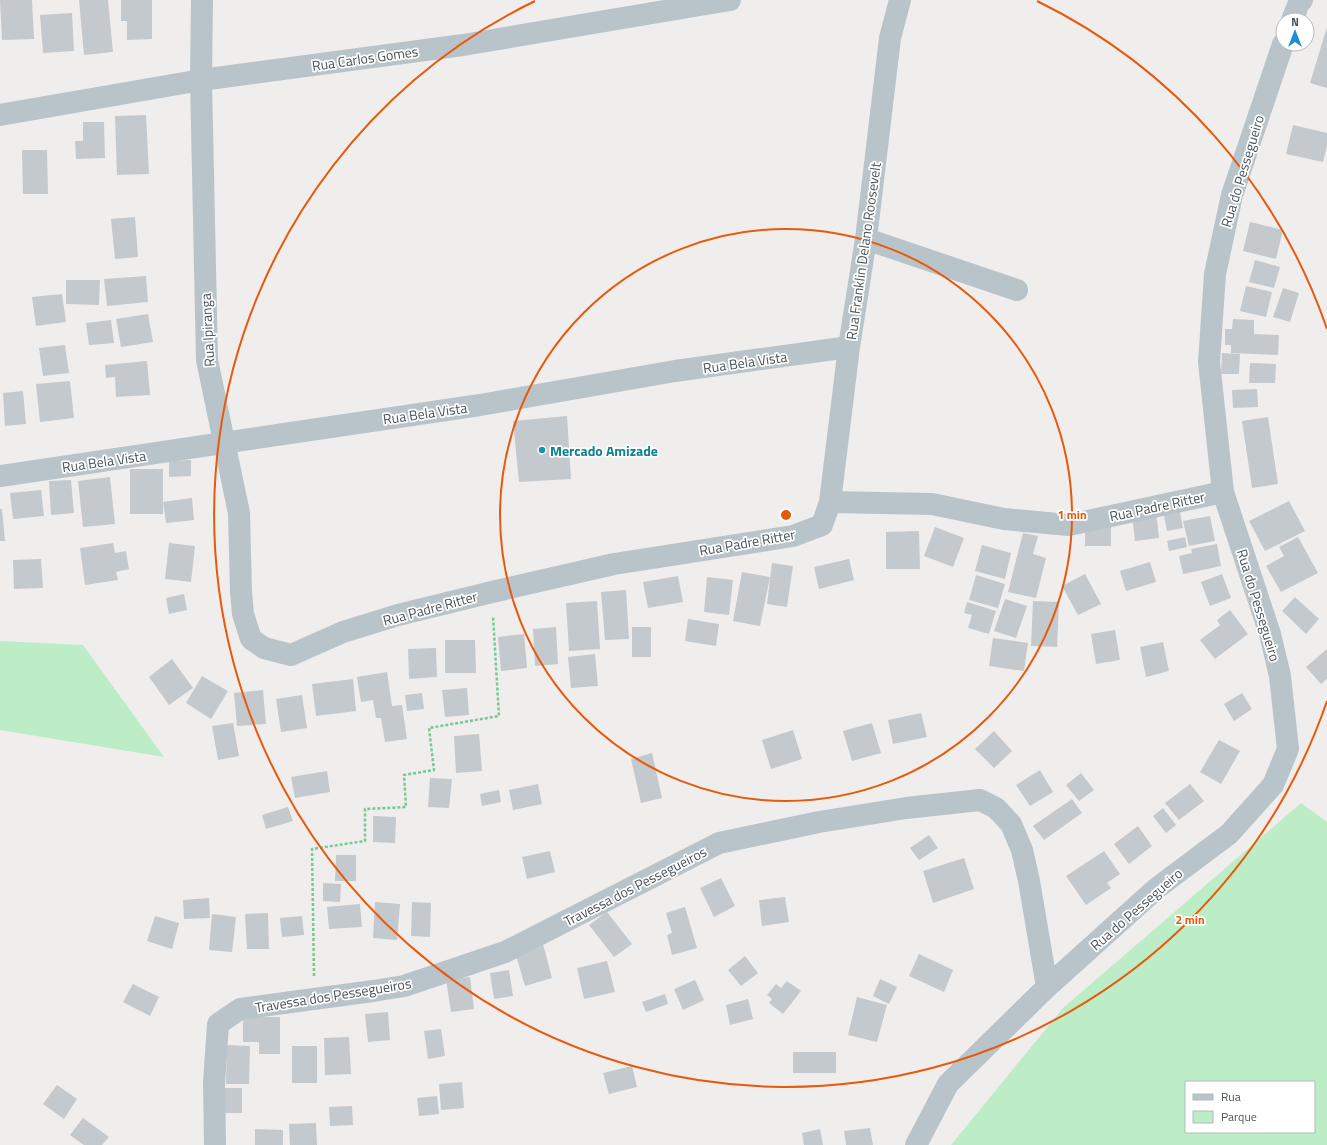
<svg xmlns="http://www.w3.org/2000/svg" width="1327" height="1145" font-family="'Titillium Web',sans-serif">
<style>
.green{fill:#bcedc7;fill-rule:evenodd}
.building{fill:#c4c9cd}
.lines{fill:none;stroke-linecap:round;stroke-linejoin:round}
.path{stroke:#75ca92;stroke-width:2.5;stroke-dasharray:3 2;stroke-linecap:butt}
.minor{stroke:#b9c4ca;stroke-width:22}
.ring{fill:none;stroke:#e8590c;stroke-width:2}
.culture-dot{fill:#0f9aa8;stroke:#fff;stroke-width:1.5}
.labels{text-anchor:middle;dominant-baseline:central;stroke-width:3.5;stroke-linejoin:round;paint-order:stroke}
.street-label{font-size:14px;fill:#46535a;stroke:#fff}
.culture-label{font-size:14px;font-weight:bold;fill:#0d838f;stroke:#fff;text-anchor:start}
.centre{fill:#e8590c;stroke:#fff;stroke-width:2}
.ring-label{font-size:12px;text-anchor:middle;font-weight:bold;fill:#e8590c;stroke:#fff;stroke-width:3.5;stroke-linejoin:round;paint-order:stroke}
</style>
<rect width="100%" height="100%" fill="#f0eded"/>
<path class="green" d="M0 641 83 645 164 757 0 730Z
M1301 803 1327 822V1145H951L1063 1008ZM1186 1082H1314V1132H1186Z"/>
<path class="building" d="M0 0H32L34 39 2 40Z
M79 0H108L113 52 84 55Z
M121 0H152V39L127 40V21H121Z
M72 13 74 51 43 53 40 15Z
M1327 27V88L1310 83Z
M146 115 149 174 117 175 115 116Z
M83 122H104L105 158 76 159 75 141H83Z
M1293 125 1327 133V146L1323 162 1286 154Z
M22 150H47L48 194H23Z
M135 217 138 257 115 259 111 219Z
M1250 222 1283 230 1276 259 1243 251Z
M1255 260 1280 267 1274 288 1249 282Z
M146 276 148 302 107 306 104 279Z
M66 280H100L99 305 66 304Z
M1246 286 1272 292 1266 317 1240 311Z
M1283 288 1299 293 1290 322 1273 317Z
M62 294 66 322 36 326 32 297Z
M148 314 153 342 121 347 116 319Z
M1233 319 1254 320V334L1279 335 1278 355 1231 353V345H1225V329H1232Z
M111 320 114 343 89 345 86 323Z
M65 345 69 373 43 376 39 348Z
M1222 353 1240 354 1239 374H1221Z
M147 361 150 395 116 397 115 377 106 378 105 365Z
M1250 363 1276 364 1275 383H1249Z
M70 381 74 418 40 422 36 384Z
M1257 389 1258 407 1233 408 1232 390Z
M23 391 26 424 5 426 3 393Z
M567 416 571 479 519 482 513 421Z
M1268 417 1278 484 1252 488 1242 421Z
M191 460V476L169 477V461Z
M130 469H163V514H130Z
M110 477 115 524 83 527 78 481Z
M71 480 74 513 51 515 49 481Z
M41 490 44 516 13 519 10 493Z
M192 498 194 520 166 523 163 502Z
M1289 501 1305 531 1265 551 1249 521Z
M1179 507 1183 528 1167 531 1163 510Z
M0 509H2L5 541H0Z
M1156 511 1159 538 1135 541 1132 514Z
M1210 516 1215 541 1189 546 1183 521Z
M1085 521 1111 522V546H1085Z
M935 527 964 538 953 567 924 556Z
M919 531 920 569H886V532Z
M1023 533 1038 536 1033 554 1046 558 1036 598 1008 592Z
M1185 537 1187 547 1169 551 1167 541Z
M1298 537 1318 573 1281 592 1266 566 1284 556 1279 547Z
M113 543 115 553 126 551 129 569 116 572 118 580 85 585 80 548Z
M169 543 195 546 191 582 165 579Z
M1217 544 1221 566 1183 574 1179 556 1192 553 1191 549Z
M982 545 1011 553 1005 579 975 571Z
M41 559 43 588 14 589 13 560Z
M849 559 854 580 819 589 814 567Z
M1150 562 1156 582 1126 591 1120 571Z
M772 563 793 566 787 607 767 604Z
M742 572 770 577 760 626 733 621Z
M1085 574 1101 604 1078 615 1062 586Z
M1222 574 1231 598 1210 606 1201 582Z
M976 575 1005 584 998 608 969 600Z
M678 576 683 602 648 608 643 582Z
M707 577 733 580 729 615 704 612Z
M626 590 629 639 605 640 601 592Z
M184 594 187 610 169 614 166 598Z
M1295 597 1319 619 1306 634 1282 611Z
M1005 599 1027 606 1016 638 994 631Z
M597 601 600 649 569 651 566 603Z
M1033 601 1059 602 1057 647 1031 646Z
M967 602 996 611 989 634 968 628 972 615 964 613Z
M1230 610 1248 634 1215 659 1200 640 1220 625 1217 620Z
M688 619 719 624 716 646 685 641Z
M556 627 558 664 535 666 533 629Z
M632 627H651V657H632Z
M1115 630 1120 660 1096 664 1091 634Z
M524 634 527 668 501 671 498 637Z
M993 638 1028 643 1024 671 989 666Z
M445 640H475L476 673H445Z
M1163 642 1169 671 1146 677 1140 647Z
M436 648 437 677 409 679 408 649Z
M1327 649V679L1321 684 1306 667Z
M595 654 598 686 571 688 568 657Z
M172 659 193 688 169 705 149 677Z
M387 672 392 706 402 705 407 739 385 742 381 718H376L373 700 361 702 357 677Z
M202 676 228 691 211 719 186 703Z
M353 679 356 711 316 716 312 684Z
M467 688 469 715 445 717 442 690Z
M263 690 266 724 237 726 234 693Z
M422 693 424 709 407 711 405 695Z
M1242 693 1252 709 1234 721 1224 704Z
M302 695 307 728 281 732 276 699Z
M921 713 927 737 893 744 888 720Z
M233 723 239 756 218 760 212 726Z
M872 723 881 753 852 761 843 731Z
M793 730 802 759 771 769 762 740Z
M994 731 1012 751 994 768 975 749Z
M479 734 482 771 456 773 454 736Z
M1219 740 1240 751 1221 784 1200 772Z
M652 753 662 798 641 803 631 759Z
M1040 770 1053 792 1030 806 1016 785Z
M327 771 330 792 295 798 291 777Z
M1081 773 1094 790 1079 801 1066 785Z
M430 778 452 779 449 808 428 807Z
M538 784 542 804 513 810 509 790Z
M1190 784 1204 801 1179 820 1165 803Z
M499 790 501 802 482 806 480 794Z
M1072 799 1082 813 1044 840 1033 826Z
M288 807 293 821 266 829 262 815Z
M1163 808 1176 825 1166 833 1153 816Z
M373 816 396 817 395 843 373 842Z
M1138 826 1152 846 1129 864 1114 844Z
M929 835 938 848 919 860 910 848Z
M550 851 555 872 527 879 522 857Z
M1104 851 1120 874 1107 883 1111 888 1086 905 1066 876Z
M336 855H356V881H335Z
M964 858 974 889 933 903 923 871Z
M721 878 735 906 714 917 700 888Z
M323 883 341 884 340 902 323 901Z
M785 897 789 922 762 926 759 900Z
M209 898 210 918 184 919 183 900Z
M375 902 400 904 397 940 373 938Z
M412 902 431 903 430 937 411 936Z
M360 904 362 927 329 929 327 907Z
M685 907 697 948 672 955 667 935 672 933 666 913Z
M607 912 632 944 614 957 589 925Z
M268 913 269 949H247L245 914Z
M212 914 236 917 232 952 209 950Z
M155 916 179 923 172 949 147 941Z
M302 916 304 935 282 937 280 918Z
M543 944 552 978 525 986 515 952Z
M919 954 953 970 944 992 909 976Z
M745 956 758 973 741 986 728 970Z
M607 961 615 992 584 999 577 968Z
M509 970 513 996 494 999 490 973Z
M470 977 474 1009 451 1012 446 980Z
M880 979 897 987 889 1004 873 996Z
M695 980 704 1000 683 1010 674 989Z
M787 981 801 991 783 1014 769 1003 772 999 767 995 776 984 781 988Z
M133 984 159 997 150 1016 123 1002Z
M665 994 668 1004 646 1012 642 1002Z
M857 997 887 1005 877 1042 848 1035Z
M748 999 753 1019 730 1025 726 1005Z
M388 1012 390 1040 368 1042 365 1014Z
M243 1017H280V1054H259V1042H243Z
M441 1029 445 1056 428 1059 424 1031Z
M349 1037 351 1074 325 1075 324 1038Z
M227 1045 250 1046 249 1084H226Z
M292 1046H317V1083H292Z
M793 1052H836V1073H793Z
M632 1066 637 1087 609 1094 603 1073Z
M462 1082 464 1108 441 1110 439 1084Z
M57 1085 77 1099 64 1119 43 1104Z
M225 1088H242V1113H225Z
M437 1096 439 1114 419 1116 417 1098Z
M352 1106 353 1125 330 1126 329 1107Z
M83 1118 109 1137 102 1145H84L70 1135Z
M316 1123 317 1145H290L289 1124Z
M870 1128 873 1145H846L844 1131Z
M255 1129 283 1130V1145H255Z
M820 1129 823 1145H804L802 1133Z"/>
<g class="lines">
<path class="path" d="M314 976 312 849 365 841V809L406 807 404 775 434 770 429 728 499 716 493 616"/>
<path class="minor" d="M202 0 201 80 207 360 239 513 241 592 243 614 251 639 264 648 291 655 343 632 398 615 492 592 614 564 793 536 822 525 830 502 849 347 866 239 890 38 900 0
M1292 20 1299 3 1302 0
M0 115 201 80 463 45 730 0
M866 239 1017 290
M0 476 480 405 675 371 849 347
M830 502 932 504 1004 519 1069 525 1223 492
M215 1145 214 1083 218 1024 240 1009 373 991 404 986 505 952 719 843 819 822 906 808 980 800 996 808 1011 824 1022 850 1029 881 1047 987
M916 1145 948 1084 1047 987 1157 888 1229 834 1273 785 1288 749 1280 676 1270 634 1223 492 1209 362 1215 274 1232 195 1283 44"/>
</g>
<g class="ring">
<circle cx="786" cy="515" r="286"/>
<path d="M1327 701A572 572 0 1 1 535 1M1037 1A572 572 0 0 1 1327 329"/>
</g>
<circle class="culture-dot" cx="542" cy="450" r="4"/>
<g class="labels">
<g class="street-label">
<text transform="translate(365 58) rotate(-8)">Rua Carlos Gomes</text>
<text transform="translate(1242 171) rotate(-73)">Rua do Pessegueiro</text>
<text transform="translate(863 251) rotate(-82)">Rua Franklin Delano Roosevelt</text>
<text transform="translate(207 330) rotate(-93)">Rua Ipiranga</text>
<text transform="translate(745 362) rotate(-8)">Rua Bela Vista</text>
<text transform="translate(425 413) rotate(-8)">Rua Bela Vista</text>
<text transform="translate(104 461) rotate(-8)">Rua Bela Vista</text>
<text transform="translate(1157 506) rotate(-12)">Rua Padre Ritter</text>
<text transform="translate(747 542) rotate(-10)">Rua Padre Ritter</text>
<text transform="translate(1259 605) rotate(73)">Rua do Pessegueiro</text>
<text transform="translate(430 608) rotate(-15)">Rua Padre Ritter</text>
<text transform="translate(635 886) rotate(-27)">Travessa dos Pessegueiros</text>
<text transform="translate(1136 909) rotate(-41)">Rua do Pessegueiro</text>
<text transform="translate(333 995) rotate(-9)">Travessa dos Pessegueiros</text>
</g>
<g class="culture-label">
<text x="550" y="450">Mercado Amizade</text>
</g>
</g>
<circle cx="786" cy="515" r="6" class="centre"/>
<g class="ring-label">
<text x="1072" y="519">1 min</text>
<text x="1190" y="924">2 min</text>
</g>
<rect x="1185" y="1081" width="130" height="52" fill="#ffffff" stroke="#b5babd"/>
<rect x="1193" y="1094" width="20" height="6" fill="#b9c4ca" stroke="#b5babd"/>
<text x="1221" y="1101" font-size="12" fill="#46535a">Rua</text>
<rect x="1193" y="1111" width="20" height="12" fill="#bcedc7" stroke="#b5babd"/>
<text x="1221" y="1121" font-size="12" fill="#46535a">Parque</text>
<g transform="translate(1295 32)"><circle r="19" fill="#ffffff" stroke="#b5babd"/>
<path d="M0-3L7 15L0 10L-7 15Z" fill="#1e8dd9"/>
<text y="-6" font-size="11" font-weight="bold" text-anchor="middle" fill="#46535a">N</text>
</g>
</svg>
